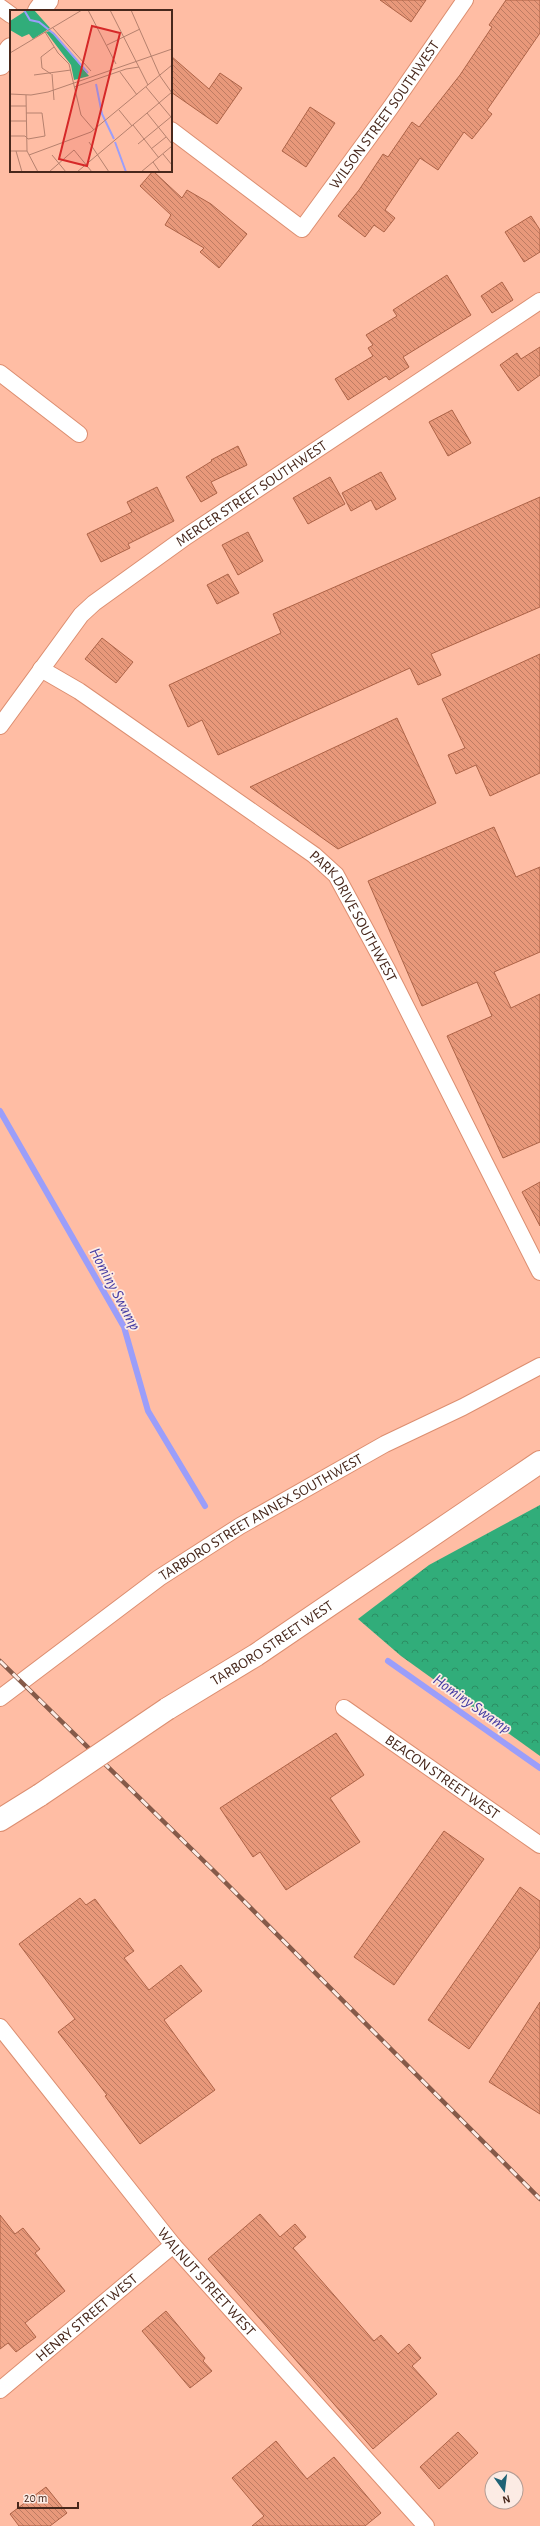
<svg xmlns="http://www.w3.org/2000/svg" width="540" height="2526" font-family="'Alegreya Sans',sans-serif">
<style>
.forest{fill:url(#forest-crowns)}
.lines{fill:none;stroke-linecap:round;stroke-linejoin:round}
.stream{stroke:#9b9efa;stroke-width:6}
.building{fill:url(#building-back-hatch);stroke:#ad6347}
.street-casing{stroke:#dc8e70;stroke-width:18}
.secondary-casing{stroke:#dc8e70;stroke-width:24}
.street{stroke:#fff;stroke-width:16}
.secondary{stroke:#fff;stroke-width:22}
.rail-casing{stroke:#855a49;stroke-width:4.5}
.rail{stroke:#fcebe4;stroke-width:3;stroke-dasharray:9;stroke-linecap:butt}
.secondary-bridge-casing{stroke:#dc8e70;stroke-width:24;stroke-linecap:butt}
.secondary-bridge{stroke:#fff;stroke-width:22}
.labels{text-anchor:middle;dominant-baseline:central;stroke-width:3.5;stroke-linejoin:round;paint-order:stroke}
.street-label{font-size:15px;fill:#48281c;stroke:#fcebe4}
.water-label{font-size:16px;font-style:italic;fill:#443ba3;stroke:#fcebe4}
.inset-river{fill:none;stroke:#9b9efa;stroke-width:2}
.inset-road{fill:none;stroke:#b6816e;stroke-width:1}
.view{fill:#d62828;fill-opacity:0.15;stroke:#d62828;stroke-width:2}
.inset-edge{fill:none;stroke:#48281c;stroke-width:2}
</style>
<defs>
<pattern id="forest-crowns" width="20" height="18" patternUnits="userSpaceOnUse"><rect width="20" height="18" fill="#31ad7a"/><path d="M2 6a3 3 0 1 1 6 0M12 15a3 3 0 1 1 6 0" fill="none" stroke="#2c8d63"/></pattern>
<pattern id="building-back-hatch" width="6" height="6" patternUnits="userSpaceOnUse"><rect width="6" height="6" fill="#e8987a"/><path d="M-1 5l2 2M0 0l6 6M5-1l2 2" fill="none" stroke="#be7c63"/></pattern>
</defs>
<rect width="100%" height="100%" fill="#ffbda4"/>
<path class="forest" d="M540 1505V1756L401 1656 358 1619 429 1565Z"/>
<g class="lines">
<path class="stream" d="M0 1111 124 1327 148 1411 205 1506
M388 1661 540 1768"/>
</g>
<path class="building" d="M380 0H426L411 22Z
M506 0H540V33L487 110 492 114 472 139 464 132 438 170 420 158 385 210 395 218 384 232 374 225 365 237 338 216 359 190 383 154 388 157 412 122 419 127 460 75 492 27 489 25Z
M171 56 209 89 220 73 242 88 217 124 171 92Z
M310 107 335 123 306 167 282 151Z
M153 171 182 198 187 190 211 204 247 234 219 268 200 252 204 248 165 225 171 215 140 186Z
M531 216 540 230V252L524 262 505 232Z
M447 275 471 315 403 357 409 367 389 380 386 376 348 400 335 379 373 356 368 348 373 345 366 335 397 316 393 310Z
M502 282 513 300 492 313 481 296Z
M540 347V375L518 391 500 365 517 353 521 359Z
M452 410 471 443 448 456 429 422Z
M238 446 247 465 211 482 217 493 201 502 186 477 212 461 211 460Z
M381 472 396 499 376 510 371 500 351 511 342 493Z
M330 477 345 504 308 524 293 498Z
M157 487 174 521 128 544 130 548 101 562 87 534 132 512 127 502Z
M540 497V607L431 654 441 675 418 685 410 668 218 755 202 720 188 727 169 685 281 633 273 614Z
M248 532 263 561 238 575 222 545Z
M228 574 239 593 217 604 207 585Z
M102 638 133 662 116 683 85 659Z
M540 654V773L490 796 476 765 456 774 448 755 465 748 442 699Z
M397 718 436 803 338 849 250 787Z
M494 827 516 877 540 867V952L494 972 511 1008 540 994V1142L503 1158 447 1036 492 1016 477 982 422 1006 368 881Z
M540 1182V1226L522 1192Z
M336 1733 364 1775 330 1798 360 1842 286 1890 260 1852 253 1857 220 1808Z
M444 1831 484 1859 394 1985 354 1957Z
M520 1887 540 1901V1947L469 2049 428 2020Z
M80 1898 86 1905 95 1899 134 1951 124 1958 149 1990 181 1965 202 1991 164 2020 215 2090 140 2144 105 2096 107 2095 58 2032 75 2019 19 1944Z
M540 2002V2114L489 2082Z
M260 2214 280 2237 295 2224 306 2237 293 2248 374 2341 381 2335 398 2354 409 2344 421 2358 412 2366 437 2394 373 2449 208 2259Z
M0 2215 15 2234 23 2228 40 2249 35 2253 65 2291 25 2323 36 2337 16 2352 8 2343 0 2349Z
M166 2311 205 2358 203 2361 212 2371 190 2388 142 2331Z
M458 2432 478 2453 439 2489 420 2467Z
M276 2441 307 2479 334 2457 381 2513 365 2526H252L264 2516 232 2478Z
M46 2487 67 2513 50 2526H19L10 2514Z"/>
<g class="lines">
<g class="street-casing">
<g id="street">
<path d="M0 7 11 15"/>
<path id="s1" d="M171 130 302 229 391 107 465 0"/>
<path d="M0 373 79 434"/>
<path id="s2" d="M41 669 79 691 314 855 336 875 387 969 540 1272"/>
<path id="s3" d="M0 726 81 615 94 603 187 536 540 301"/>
<path id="s4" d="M0 1698 159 1578 240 1526 385 1444 463 1407 540 1366"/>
<path id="s5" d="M344 1708 540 1845"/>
<path id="s6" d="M0 2027 173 2245 426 2526"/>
<path id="s7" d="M0 2390 173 2245"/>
</g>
</g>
<g class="secondary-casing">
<g id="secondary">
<path d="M39 11 47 0"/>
<path d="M0 64 11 49"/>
<path id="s8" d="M167 1709 256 1655 540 1462"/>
<path d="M0 1820 40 1795"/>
</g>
</g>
<use href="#street" class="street"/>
<use href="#secondary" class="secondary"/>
<g class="rail-casing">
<path id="rail" d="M0 1661 216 1873 540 2199"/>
</g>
<use href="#rail" class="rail"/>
<g class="secondary-bridge-casing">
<path id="secondary-bridge" d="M40 1795 167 1709"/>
</g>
<use href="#secondary-bridge" class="secondary-bridge"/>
</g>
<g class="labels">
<g class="street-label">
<text stroke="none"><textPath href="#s1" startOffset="305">WILSON STREET SOUTHWEST</textPath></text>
<text stroke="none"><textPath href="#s3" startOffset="347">MERCER STREET SOUTHWEST</textPath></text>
<text stroke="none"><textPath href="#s2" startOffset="404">PARK DRIVE SOUTHWEST</textPath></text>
<text stroke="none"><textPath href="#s4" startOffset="318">TARBORO STREET ANNEX SOUTHWEST</textPath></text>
<text stroke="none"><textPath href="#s8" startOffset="124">TARBORO STREET WEST</textPath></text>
<text stroke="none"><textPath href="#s5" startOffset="120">BEACON STREET WEST</textPath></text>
<text stroke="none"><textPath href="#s6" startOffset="328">WALNUT STREET WEST</textPath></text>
<text stroke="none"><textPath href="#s7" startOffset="113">HENRY STREET WEST</textPath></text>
</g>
<g class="water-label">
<text transform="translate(115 1289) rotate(62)">Hominy Swamp</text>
<text transform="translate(472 1704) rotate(35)">Hominy Swamp</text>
</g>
</g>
<g transform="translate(10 10)">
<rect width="162" height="162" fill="#ffbda4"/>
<path d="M17 0H24L40 18 23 29 19 24 12 27 0 20V11ZM40 21 44 23 79 66 64 70 61 55 36 22Z" fill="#31ad7a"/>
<path class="inset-river" d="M14 0 20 10 29 12 44 24 78 63M86 74 92 104 104 129M105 132 116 162"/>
<path class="inset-road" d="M78 0 106 54M100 0 138 75M121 0 150 66 162 83M43 18 81 61M35 22 48 43 59 54 71 105 84 120M97 35 130 19M0 43 72 0M110 62 127 85M41 64 32 58 31 47 44 37M42 64 44 90M24 65 61 60M64 77 116 59 129 57M136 77 161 107M0 84 21 85 38 82 162 39M16 85 17 141 28 162M0 96H16M109 100 122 116M137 103 162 134M0 111H16M123 115 149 148M0 126H15L18 129 35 126 32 103H16M79 132 99 162M128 134 162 106M141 139 156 127M0 141H17M6 141 12 162M153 144 162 155M19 145 81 122 162 55M42 145 56 162M143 152 150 162M39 162 64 140 82 162M67 162 162 82M131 162 162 136"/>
<path class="view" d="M82 16 110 23 77 156 49 149Z"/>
<rect width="162" height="162" class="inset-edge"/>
</g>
<g transform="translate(504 2490) rotate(166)"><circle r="19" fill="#fcebe4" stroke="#b49d94"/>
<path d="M0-3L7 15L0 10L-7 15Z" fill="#1f6275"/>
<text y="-6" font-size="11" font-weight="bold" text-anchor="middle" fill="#48281c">N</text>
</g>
<path d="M18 2502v6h60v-6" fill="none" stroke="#48281c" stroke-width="2"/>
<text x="24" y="2502" font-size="12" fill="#48281c" stroke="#fcebe4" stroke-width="3" paint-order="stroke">20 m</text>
</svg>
